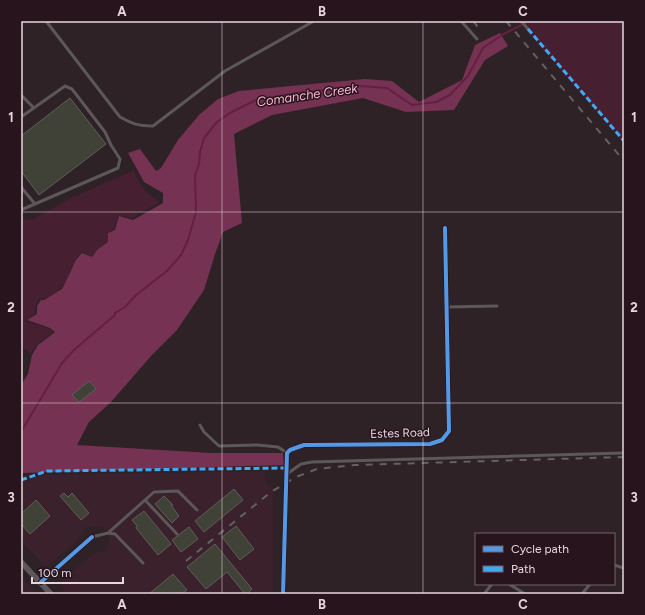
<svg xmlns="http://www.w3.org/2000/svg" width="645" height="615" font-family="Figtree,sans-serif">
<style>
.built{fill:#3b212c}
.green{fill:#461f31}
.forest{fill:#753252}
.lines{fill:none;stroke-linecap:round;stroke-linejoin:round}
.stream{stroke:#641f42;stroke-width:2}
.building{fill:#404237;stroke:#5f5d5a}
.lane{stroke:#5c5759;stroke-width:3}
.street{stroke:#5c5759;stroke-width:5.5}
.rail{stroke:#656062;stroke-width:2;stroke-dasharray:7 7;stroke-linecap:butt}
.quiet{stroke:#3fa9f5;stroke-width:3;stroke-dasharray:6 3;stroke-linecap:butt}
.cycleway-casing{stroke:#28141d;stroke-width:6}
.cycleway{stroke:#5399e6;stroke-width:4}
.grid{fill:none;stroke:#e6d6dc;stroke-width:1;stroke-opacity:0.55}
.labels{text-anchor:middle;dominant-baseline:central;stroke-width:3;stroke-linejoin:round;paint-order:stroke}
.street-label{font-size:12px;fill:#e6d6dc;stroke:#28141d}
.water-label{font-size:13px;font-style:italic;fill:#f9b5d1;stroke:#28141d}
.neatline{fill:none;stroke:#e6d6dc;stroke-width:1.5}
.grid-label{font-size:13px;text-anchor:middle;font-weight:bold;fill:#e6d6dc}
</style>
<rect width="100%" height="100%" fill="#2e2227"/>
<path class="built" d="M265 471 266 483 273 488V594H67L61 587 62 581 93 553 106 551 109 539 105 528 94 526 86 527 77 541 48 566 43 565 21 540V483L41 475Z
M21 576 37 594H21Z"/>
<path class="green" d="M518 21H624V143Z
M134 170C140 187 145 192 160 202L132 218 119 215 114 229 108 233V242L105 245H102L92 257 82 252C72 263 69 277 61 288 57 293 46 299 39 299L36 305 35 314 25 321 50 329 54 331 37 345 31 354 21 346V220L34 219 67 200Z"/>
<path class="forest" d="M500 33 508 46 485 60 454 110 406 112 363 98 272 115 234 134 242 223 223 232 215 254 204 290 177 330 151 356 111 402 89 422 77 445 211 453H283L284 465 22 473 21 474V385L28 374 32 355 38 345 55 332 50 328 27 320 37 314V306L41 300H44L62 289 76 260 82 253 92 257 98 249 108 242V233L115 230 119 216 133 220 163 203V193L144 182 128 153 140 149 156 171 161 168 178 140 199 115 218 99 239 91 365 79 392 81 419 102 462 80 475 45Z"/>
<g class="lines">
<path class="stream" d="M21 432 62 363 75 349 115 315V313L125 307 136 295 167 271 181 255 188 240 196 212 195 176 199 164 200 152 204 138 217 122 230 113 256 100 297 93 361 86 387 88 412 105 436 102 450 95 468 76 483 48 502 35 529 21"/>
</g>
<path class="building" d="M70 98 106 144 39 195 21 171V136Z
M89 381 96 389 79 402 72 395Z
M234 489 243 500 204 532 195 521Z
M64 493 68 497 72 493 89 513 81 520 60 496Z
M164 496 173 505H171L179 516 172 523 155 504Z
M36 500 50 516 30 534 21 524V514Z
M144 511 171 544 158 555 136 528 137 526 132 520Z
M236 526 254 549 240 560 222 537Z
M189 527 198 539 181 552 172 540Z
M215 544 252 589 247 594H245L227 572 206 589 187 567Z
M173 574 187 590 182 594H149Z"/>
<g class="lines">
<path class="lane" d="M46 21 120 117C133 124 138 126 153 126L225 71 314 21
M461 21 477 39
M521 21 528 29
M21 95 34 108
M21 117 65 86 72 89 105 132 111 145 120 159 118 168 21 210
M21 187 35 204
M446 307 497 306
M200 425 204 432 219 446 258 445 278 447 287 453
M287 474 301 464 312 462 624 453
M145 500 177 534
M108 533 154 492 178 491 197 510
M92 537 108 533 115 534 143 563
M614 565 624 568
M509 584 525 594
M484 594 492 584
M582 594 590 584"/>
<path class="street" d="M21 562 51 594
M41 582 92 537
M283 594 287 453 290 450 304 445 430 444 442 440 449 431 445 228"/>
<path class="rail" d="M473 21 478 27
M506 21 624 161
M186 561 271 492 296 477 317 469 355 465 624 457"/>
<path class="quiet" d="M528 29 624 141
M21 480 47 471 286 468"/>
<g class="cycleway-casing">
<path id="cycleway" d="M41 582 92 537
M283 594 287 453 290 450 304 445 430 444 442 440 449 431 445 228"/>
</g>
<use href="#cycleway" class="cycleway"/>
</g>
<path class="grid" d="M222 21V594M423 21V594M21 212H624M21 403H624"/>
<g class="labels">
<g class="street-label">
<text transform="translate(400 433) rotate(-2)">Estes Road</text>
</g>
<g class="water-label">
<text transform="translate(307 95) rotate(-8)">Comanche Creek</text>
</g>
</g>
<rect width="645" height="615" fill="none" stroke="#28141d" stroke-width="44"/>
<rect x="475" y="533" width="140" height="52" fill="#28141d" stroke="#746269"/>
<rect x="483" y="546" width="20" height="6" fill="#5399e6" stroke="#746269"/>
<text x="511" y="553" font-size="12" fill="#e6d6dc">Cycle path</text>
<rect x="483" y="566" width="20" height="6" fill="#3fa9f5" stroke="#746269"/>
<text x="511" y="573" font-size="12" fill="#e6d6dc">Path</text>
<path d="M32 577v6h91v-6" fill="none" stroke="#e6d6dc" stroke-width="2"/>
<text x="38" y="577" font-size="12" fill="#e6d6dc" stroke="#28141d" stroke-width="3" paint-order="stroke">100 m</text>
<rect x="22" y="22" width="601" height="571" class="neatline"/>
<g class="grid-label">
<text x="122" y="16">A</text>
<text x="322" y="16">B</text>
<text x="523" y="16">C</text>
<text x="11" y="122">1</text>
<text x="634" y="122">1</text>
<text x="11" y="312">2</text>
<text x="634" y="312">2</text>
<text x="11" y="502">3</text>
<text x="634" y="502">3</text>
<text x="122" y="609">A</text>
<text x="322" y="609">B</text>
<text x="523" y="609">C</text>
</g>
</svg>
